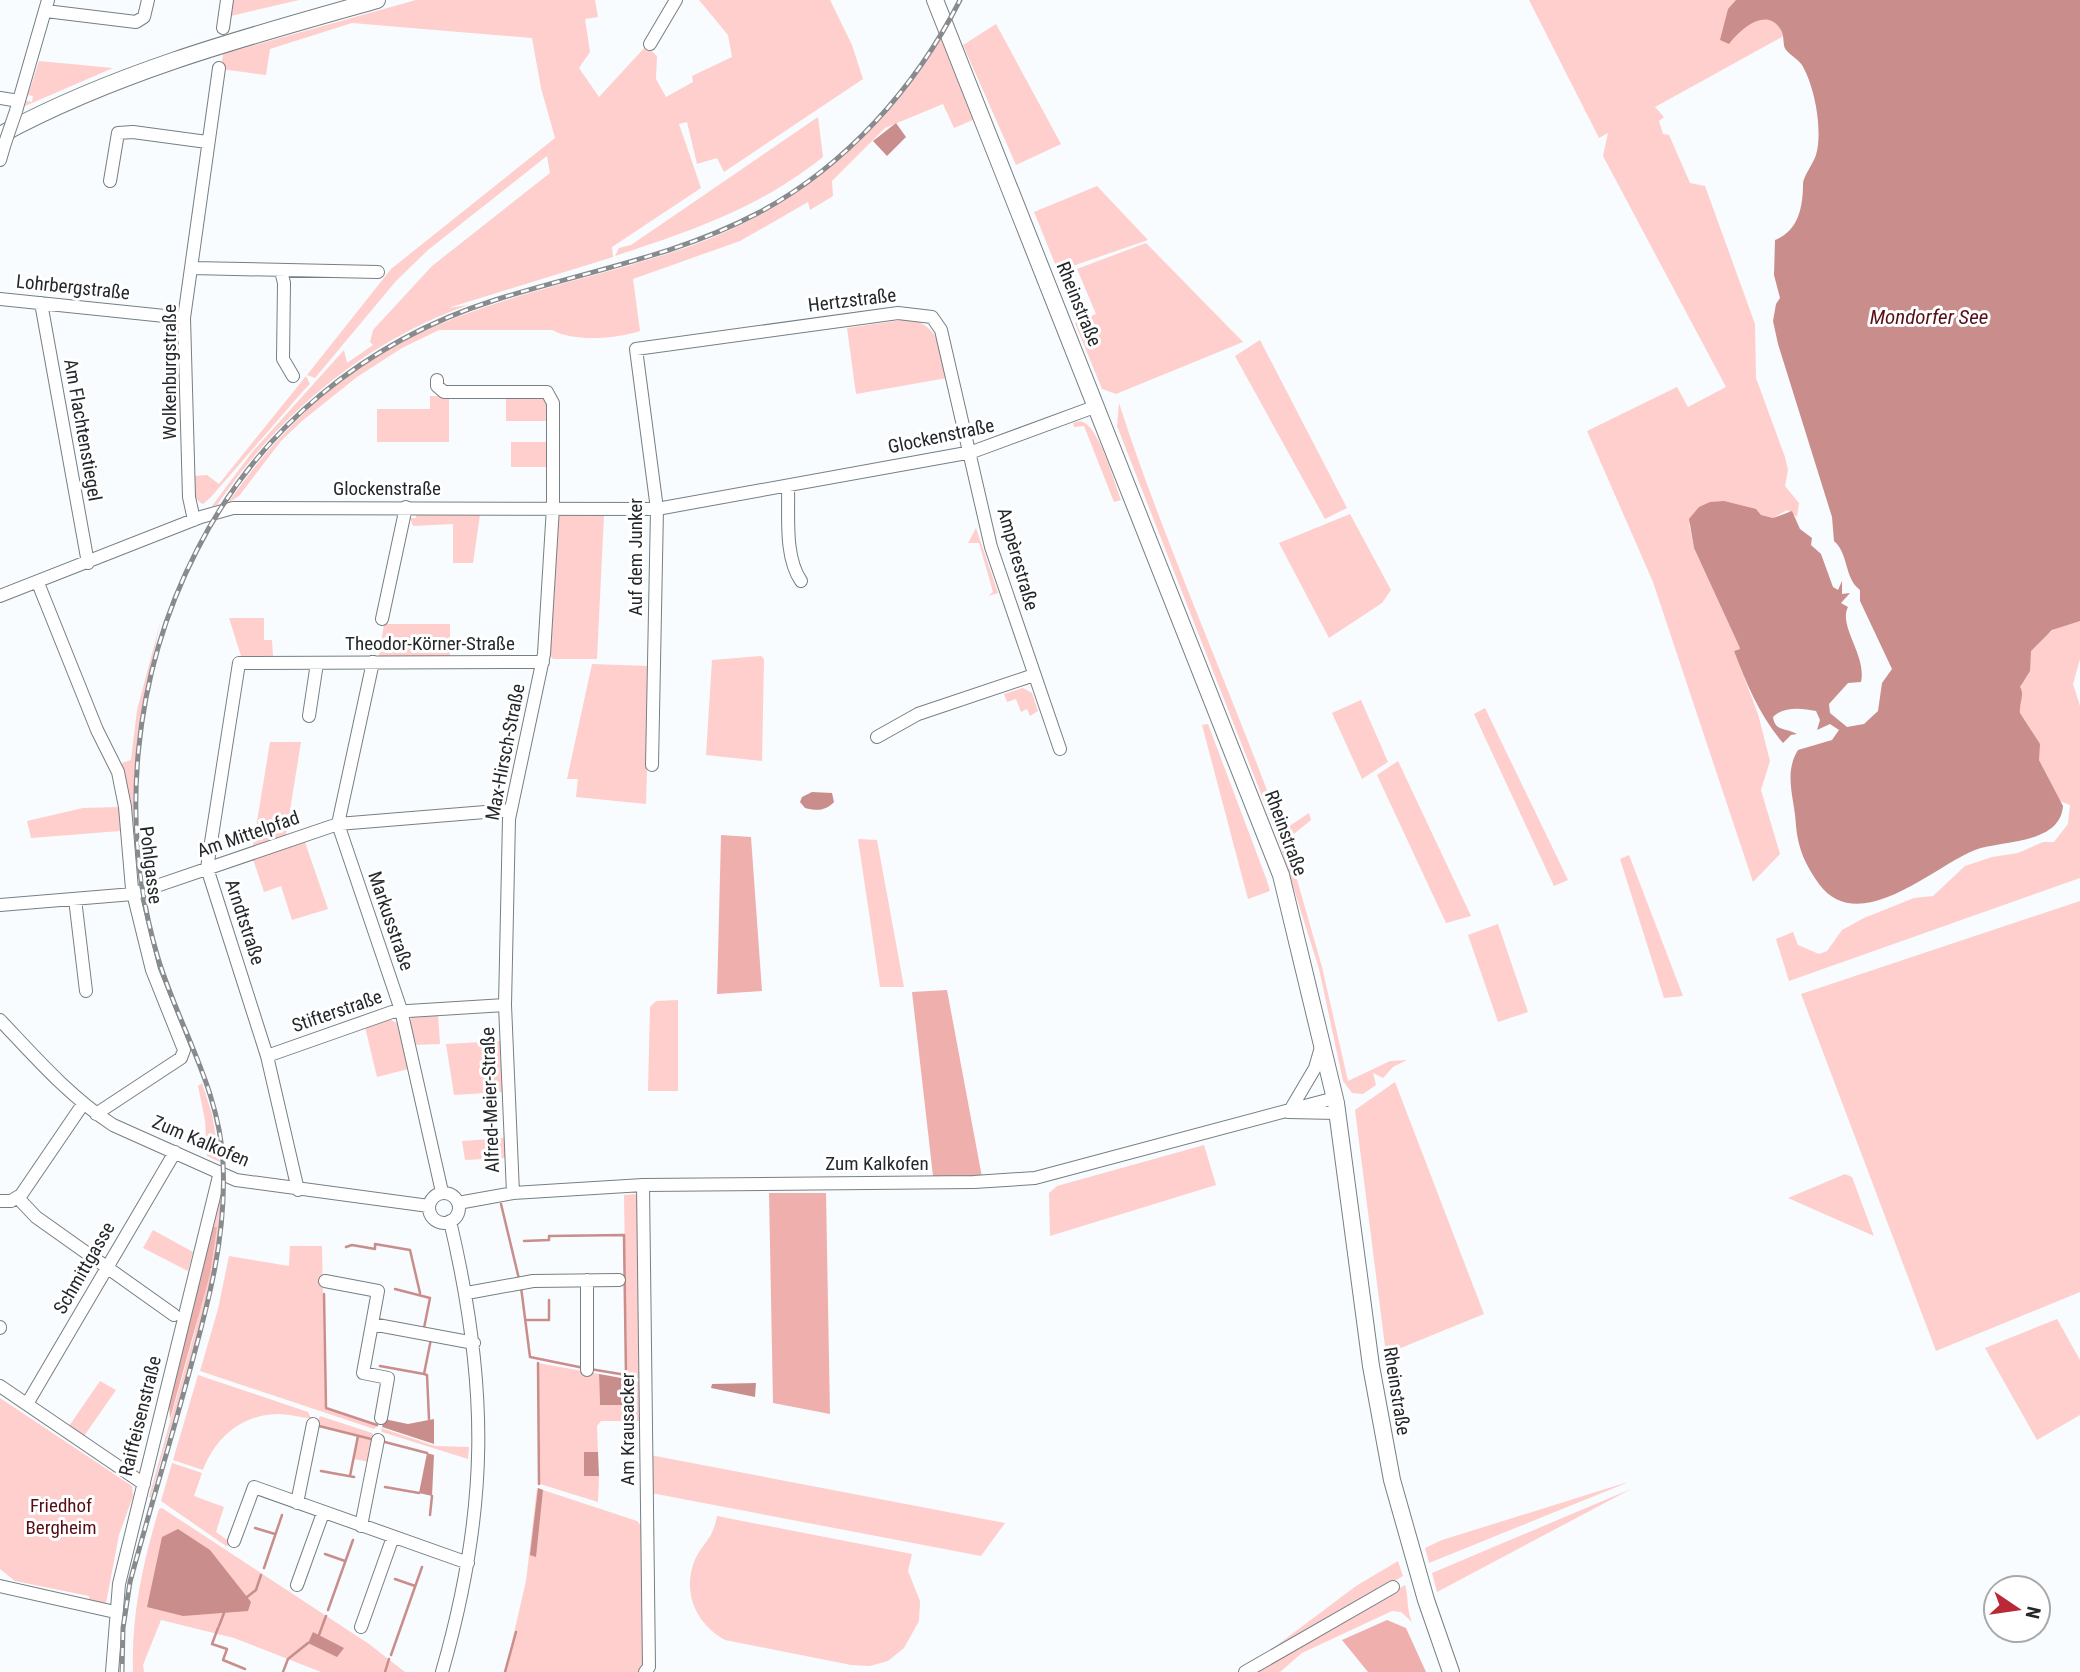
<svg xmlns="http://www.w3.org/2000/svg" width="2080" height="1672" font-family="'Roboto Condensed',sans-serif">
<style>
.green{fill:#fecfcd}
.forest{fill:#efb0ad}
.water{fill:#c98d8b}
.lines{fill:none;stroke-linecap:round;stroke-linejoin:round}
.stream{stroke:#c98d8b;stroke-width:2.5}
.minor-casing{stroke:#767f83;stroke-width:14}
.major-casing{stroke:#767f83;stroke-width:18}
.minor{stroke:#fff;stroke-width:12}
.major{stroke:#fff;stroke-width:16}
.rail-casing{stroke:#878b8d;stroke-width:5}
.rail{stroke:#fff;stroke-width:2.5;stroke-dasharray:8;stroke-linecap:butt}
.minor-bridge-casing{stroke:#767f83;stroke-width:14;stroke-linecap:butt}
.minor-bridge{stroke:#fff;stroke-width:12}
.labels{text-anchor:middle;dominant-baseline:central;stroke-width:6;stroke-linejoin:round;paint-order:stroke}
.street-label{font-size:19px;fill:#24282a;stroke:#fff}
.park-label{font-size:19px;fill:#560d14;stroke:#fff}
.water-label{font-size:21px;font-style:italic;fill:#581016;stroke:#fff}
</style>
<rect width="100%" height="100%" fill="#f8fcfe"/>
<path class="green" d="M232 0H299L231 16Z
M416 0H595L598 17 585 19 590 52 579 68 599 97 646 46 657 56 656 79 666 97 693 82 692 76 732 57 728 35 699 0H830L852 45 863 79 724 172 717 158 697 164 687 122 679 124 701 188 612 247 613 257 448 308 468 305C364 342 279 414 217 505L212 506 253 451 344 350 347 363 373 345 370 342 373 330 432 266 550 173 547 156 428 250 396 281 315 378 307 375 391 269 555 138 541 88 532 38 352 23 270 49 266 75 221 69 223 54Z
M1529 0H1849L1655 107 1664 117 1659 121 1663 134 1669 135 1690 183 1705 186 1755 324 1756 378 1785 457 1788 470 1785 486 1799 503 1797 517 1787 510 1773 518 1761 515 1689 524 1694 548 1739 646 1740 649 1734 651 1758 714 1770 761 1761 790 1780 854 1753 882 1653 582 1587 431 1677 387 1688 407 1726 387 1603 156 1608 133 1599 138Z
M996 24 1061 144 1016 165 963 45Z
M941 39 975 119 954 128 943 104 885 128 832 181 833 196 810 210 808 202 740 241 633 279 640 331C616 339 574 342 552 330H439L402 348 357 377 302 421 281 441 239 496 228 503C274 437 330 380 402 342 491 295 593 280 688 247 794 210 883 134 941 39Z
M39 61 113 68 25 106 26 101 32 102 33 96 28 95Z
M818 117 823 157C757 209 694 230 615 256L619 248 631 245Z
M1097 186 1148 240 1058 271 1034 212Z
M1146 243 1243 342 1116 394 1102 389 1075 323 1096 314 1077 269Z
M909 319C941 326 940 350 947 378L856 394 847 328Z
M1260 340 1347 508 1325 519 1235 356Z
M306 376 310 384 304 390 211 497 203 504C192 499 195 486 194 476L207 475 219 484Z
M506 395 546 397 549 421H506Z
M430 396H449V442H377V409H430Z
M1119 403C1166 548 1230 687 1282 831L1309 813 1311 820 1290 837 1288 848 1322 967 1348 1081 1390 1061 1407 1060 1393 1067 1383 1078 1373 1073 1376 1085 1363 1094 1352 1093 1343 1081 1319 969 1276 832 1117 426Z
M1080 421C1099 424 1114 482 1121 500L1114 502 1084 426 1074 427 1073 423Z
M511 442H549V467H511Z
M412 514 480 515 473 563H453V524L413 526 410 518H416V515Z
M1350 514 1391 590 1382 603 1329 638 1279 543Z
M556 515H604L597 659H553L547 652Z
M976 528 998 593 988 596 993 592 979 543H968Z
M229 618H264V640H272L273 656H241Z
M161 620C144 696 130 766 134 844L119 764 131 760 137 710Z
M2080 621V659L2073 684 2080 706V878L1789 981 1776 939 1793 932 1798 945 1819 954 1827 951 1842 930 1864 918 1914 898 1933 896 1965 866 1992 857 2018 853 2043 842H2054L2068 824 2070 805 2060 801 2039 760V744L2020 713V687L2030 651 2038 641 2059 626Z
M384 624H450V656H379Z
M761 656 764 659 762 761 706 755 712 660Z
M592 664 650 666 646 804 576 797 578 779H567Z
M1023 688 1032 693 1038 711 1030 716 1027 709 1021 712 1016 699 1007 702 1004 694Z
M1361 700 1388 762 1362 779 1332 713Z
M1485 708 1568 880 1554 886 1474 714Z
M1208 724 1266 878 1270 891 1248 899 1202 725Z
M270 742H301L286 835 253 846Z
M1398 761 1471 916 1446 923 1377 775Z
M119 807 120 831 31 838 27 821 83 808Z
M858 839 877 840 904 987H880Z
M305 842 328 909 292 920 281 886 264 892 253 859Z
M1629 855 1683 996 1664 998 1620 859Z
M2080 901V1292L1936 1351 1801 994Z
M1498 924 1528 1012 1498 1022 1468 935Z
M678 1000V1091H648L650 1007 656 1001Z
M438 1014 440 1044 413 1045 408 1023 414 1015Z
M389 1019 397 1023 408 1069 377 1077 365 1027Z
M500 1041 502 1092 454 1095 446 1044Z
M1395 1082 1484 1314 1386 1354 1355 1110Z
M202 1083 212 1114 220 1162 207 1156 205 1120 198 1086Z
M505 1138V1158L465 1160 462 1141Z
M1204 1145 1216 1185 1050 1236 1049 1193 1057 1186Z
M1845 1174 1852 1177 1874 1236 1788 1198Z
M635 1194 638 1197 640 1379 627 1376 624 1195Z
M221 1197C217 1300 177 1399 151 1497H149L194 1335 217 1227 212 1226Z
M153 1230 193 1252 188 1271 143 1248Z
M290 1246H322L325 1408 377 1426 374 1429 200 1371 218 1309 229 1256 289 1266Z
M2057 1319 2080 1360V1415L2037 1440 1985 1348Z
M538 1363 599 1374 600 1405H627V1379L640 1382 641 1421H601L597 1426 598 1452H584V1476H599L598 1502 540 1484Z
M198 1375 308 1412 311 1418C301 1418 290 1414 279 1414 242 1414 215 1438 203 1470L173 1460Z
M100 1381 116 1390 82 1439 67 1429Z
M0 1398 132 1486 133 1496 119 1535 106 1603 89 1600V1596L15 1581 0 1569Z
M320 1416 372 1433 375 1439 315 1426Z
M381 1428 435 1446 469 1447 468 1459 382 1432Z
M358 1437 375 1441 370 1462 354 1459Z
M650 1455 1005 1523 981 1556 651 1493Z
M172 1463 202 1473 194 1496 224 1507 216 1532 230 1542 229 1545 226 1546 161 1501Z
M1628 1482 1624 1484 1429 1563 1425 1548 1442 1540Z
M537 1488 637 1521 643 1528 642 1672H505L526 1581Z
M1631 1489 1437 1592 1432 1573Z
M162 1508 369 1644 405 1672H321L234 1638 161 1620 143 1665 144 1672H133C131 1616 143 1562 159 1509Z
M717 1516 912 1554 908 1571 920 1601 919 1621 904 1648 888 1661 870 1666 851 1665 725 1640C698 1625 683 1596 693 1565 700 1544 712 1543 717 1516Z
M1398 1561 1403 1576 1278 1648 1276 1646 1356 1586Z
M1405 1585C1409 1598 1406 1609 1412 1622L1401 1612 1392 1611 1302 1653 1280 1672H1254Z"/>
<path class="forest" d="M721 835 751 837 762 991 717 994Z
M947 990 982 1177 933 1176 912 992Z
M769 1193H826L830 1414 773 1403Z
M212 1226 217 1227 210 1274 170 1419 169 1402Z
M1387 1620 1406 1628 1426 1672H1368L1342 1640Z"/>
<path class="water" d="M1736 0H2080V621L2052 630 2031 651 2030 671 2020 687C2025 695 2019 702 2020 713L2040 744 2039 760 2063 806C2060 845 2001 840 1975 850 1934 866 1859 938 1819 884 1806 866 1798 849 1796 826 1795 799 1783 774 1798 750L1832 740 1839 730 1830 724 1817 730 1820 720 1816 711C1802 708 1784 706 1773 717 1775 732 1787 728 1797 734L1791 735 1783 743C1761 718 1746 683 1734 651L1740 649 1739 646 1694 548 1689 519 1699 507 1710 502 1724 501 1756 509 1761 515 1773 518 1792 511 1800 529 1812 538 1811 545 1821 554 1833 587 1838 590 1842 581V594L1850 593 1841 603 1848 607C1838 626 1867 656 1861 682L1848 683 1829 704 1830 713 1847 727 1864 724 1878 711 1882 683 1892 669 1860 601V590C1844 578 1849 554 1834 541L1832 517 1778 344 1773 321 1776 304 1780 298 1774 275 1775 240C1798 231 1803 208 1803 184 1803 177 1813 164 1816 155 1823 131 1815 87 1802 65 1798 59 1791 56 1786 50 1782 45 1785 36 1781 30 1766 5 1739 31 1729 44L1720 40 1728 9Z
M896 123 906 137 887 156 873 141Z
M812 792 832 793 834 802C826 811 816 811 805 808L800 802 802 797Z
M599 1374 627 1379V1405H600Z
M756 1383 755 1397 711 1388 712 1384Z
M384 1419 408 1424 434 1419V1444L382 1427Z
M584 1452H598L599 1476H584Z
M427 1453 434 1455 432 1496 419 1493Z
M538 1488 543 1490 536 1557 530 1555Z
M178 1529 210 1550 251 1602 248 1611 183 1616 147 1607 162 1537Z
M313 1632 344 1648 337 1657 308 1643Z"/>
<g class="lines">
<path class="stream" d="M501 1204 519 1279
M524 1241 549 1240V1236L624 1235 626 1375 590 1369
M346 1247 352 1245 375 1249V1244L410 1250 420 1293
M521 1287 530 1357 584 1368
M395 1289 430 1298 424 1328
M324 1294 326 1408 377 1425
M527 1320H549V1300
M538 1363 539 1484
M380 1366 424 1374
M429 1419 427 1375 424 1374 431 1339
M319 1426 375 1440
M381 1441 427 1453
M321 1471 354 1477
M350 1476 358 1436
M385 1487 419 1493
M430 1515 432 1496
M255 1528 275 1534
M325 1554 345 1561
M264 1568 282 1515
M395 1579 415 1586
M247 1597 256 1590 261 1575
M328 1610 353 1540
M219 1626 224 1613
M218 1628 212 1644 227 1649 223 1660 245 1669
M319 1635 326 1616
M391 1655 422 1567
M283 1672 288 1659 308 1643
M385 1672 389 1659
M505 1672 516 1632"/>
<g class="minor-casing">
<path id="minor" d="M46 11 136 22 144 17 148 0
M223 28 227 0
M650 44 676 0
M0 98 19 101
M16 111 48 0
M0 160 5 143
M110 181 118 133 133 132 207 142
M192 268 378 272
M281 271 284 283 283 359 293 376
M0 299 184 318
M41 303 88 563
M437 380V386L444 392H547L553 403V507L544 654 509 819 505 1005 513 1193
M788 486C789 515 784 556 801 581
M194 520 189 497 184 318 219 68
M38 583 97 730 118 772 125 807 132 889 152 970 184 1050 181 1058 96 1114
M0 596 201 517 233 508 657 509 972 452 1097 406
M382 619 406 507
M373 662 338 824 401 1010 442 1192
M309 716 317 663
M877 737 918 714 1034 675
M652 765 657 509 636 349 898 313 932 317 941 330 991 547 1060 749
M75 899 86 991
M0 905 133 894 338 824 510 810
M0 1020C36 1058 69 1096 113 1125L236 1180 429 1206
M267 1056 392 1012 505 1005
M1288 1112 1337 1113
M1289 1112 1315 1068 1322 1044
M643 1185 649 1667 645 1672
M298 1190 267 1056 207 868 239 663 543 662
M429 1208a15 15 0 1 1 30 0a15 15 0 1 1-30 0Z
M18 1198 36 1217 174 1315
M0 1201H11L21 1195 83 1104
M458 1203 513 1193 643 1185 974 1182 1035 1178 1335 1098
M587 1280V1370
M325 1281 378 1291 363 1373 388 1378 381 1418
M467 1293 533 1281 619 1280
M372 1324 474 1343
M0 1327V1328
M0 1386 144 1484
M27 1404 175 1152
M297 1503 313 1424
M361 1526 378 1440
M234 1541 254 1487 468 1563
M297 1585 323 1513
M0 1586 115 1612
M361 1627 393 1537
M112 1672 119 1584 220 1172
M442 1672C489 1509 489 1386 450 1221
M1245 1672 1393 1587"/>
</g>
<g class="major-casing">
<path id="major" d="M935 0 1281 875 1336 1103 1371 1366 1392 1480 1426 1600 1451 1672
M0 135C118 71 249 36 377 0"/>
</g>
<use href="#minor" class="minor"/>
<use href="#major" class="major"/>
<g class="rail-casing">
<path id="rail" d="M122 1672 123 1628 130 1582C148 1516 168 1450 186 1384 206 1311 227 1240 223 1163 220 1090 179 1027 158 958 118 824 133 674 197 550 259 428 366 341 495 300 583 272 677 256 758 213 845 167 916 87 960 0"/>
</g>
<use href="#rail" class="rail"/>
<g class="minor-bridge-casing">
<path id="minor-bridge" d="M5 143 16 111"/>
</g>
<use href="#minor-bridge" class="minor-bridge"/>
</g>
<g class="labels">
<g class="street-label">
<text transform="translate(73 287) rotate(6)">Lohrbergstraße</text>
<text transform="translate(852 300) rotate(-7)">Hertzstraße</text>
<text transform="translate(1079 304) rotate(68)">Rheinstraße</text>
<text transform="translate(169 372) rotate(-90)">Wolkenburgstraße</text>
<text transform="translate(83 430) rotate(80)">Am Flachtenstiegel</text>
<text transform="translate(941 436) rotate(-12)">Glockenstraße</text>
<text x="387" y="488">Glockenstraße</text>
<text transform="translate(635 557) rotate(-90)">Auf dem Junker</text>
<text transform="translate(1018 559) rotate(74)">Ampèrestraße</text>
<text x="430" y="643">Theodor-Körner-Straße</text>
<text transform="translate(505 752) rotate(-79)">Max-Hirsch-Straße</text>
<text transform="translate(1286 833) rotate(70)">Rheinstraße</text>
<text transform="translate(248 834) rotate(-19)">Am Mittelpfad</text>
<text transform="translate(151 865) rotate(83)">Pohlgasse</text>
<text transform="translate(391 921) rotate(71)">Markusstraße</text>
<text transform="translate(245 922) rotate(72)">Arndtstraße</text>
<text transform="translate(337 1011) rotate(-19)">Stifterstraße</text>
<text transform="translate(490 1100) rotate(-92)">Alfred-Meier-Straße</text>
<text transform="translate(201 1141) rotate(23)">Zum Kalkofen</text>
<text x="877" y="1163">Zum Kalkofen</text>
<text transform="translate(84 1268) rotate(-60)">Schmittgasse</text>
<text transform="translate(1397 1391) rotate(81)">Rheinstraße</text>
<text transform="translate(140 1416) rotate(-76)">Raiffeisenstraße</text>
<text transform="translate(627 1429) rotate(-90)">Am Krausacker</text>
</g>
<g class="park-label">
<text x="61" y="1505">Friedhof<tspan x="61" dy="22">Bergheim</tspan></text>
</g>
<g class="water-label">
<text x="1929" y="317">Mondorfer See</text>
</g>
</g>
<g transform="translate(2017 1609) rotate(103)"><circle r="33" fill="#ffffff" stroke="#a7a9aa" stroke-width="2"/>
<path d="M0-5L12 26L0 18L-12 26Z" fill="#ba2937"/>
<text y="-10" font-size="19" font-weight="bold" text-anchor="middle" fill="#24282a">N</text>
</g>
</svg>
